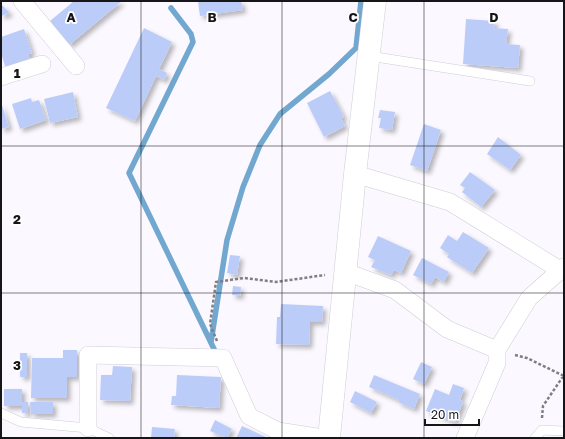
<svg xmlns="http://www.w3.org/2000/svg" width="565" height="439" font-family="'Golos Text',sans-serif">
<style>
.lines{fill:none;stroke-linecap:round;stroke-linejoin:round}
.stream{stroke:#72a7cf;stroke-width:5.5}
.building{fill:#bcccf9;filter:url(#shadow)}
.service-casing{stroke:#cfcdd5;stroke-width:10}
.minor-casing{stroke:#cfcdd5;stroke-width:18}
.tertiary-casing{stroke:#cfcdd5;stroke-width:23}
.path{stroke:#807e82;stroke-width:2.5;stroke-dasharray:3 2;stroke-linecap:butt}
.service{stroke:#fff;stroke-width:9}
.minor{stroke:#fff;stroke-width:17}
.tertiary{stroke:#fff;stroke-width:22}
.grid{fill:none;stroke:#161518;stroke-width:1;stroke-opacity:0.55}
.grid-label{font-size:13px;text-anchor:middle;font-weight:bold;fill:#161518;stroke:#fff;stroke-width:3.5;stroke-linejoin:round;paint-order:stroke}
</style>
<defs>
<filter id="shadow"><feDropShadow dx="3.5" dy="3.5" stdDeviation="2" flood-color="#0004"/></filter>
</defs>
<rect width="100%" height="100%" fill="#fbf9ff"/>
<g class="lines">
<path class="stream" d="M171 8 191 34 193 42 129 173 214 349
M211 342 227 240 243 187 260 145 280 114 329 74 356 48 361 1"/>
</g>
<path class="building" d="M74 1H122L69 45 50 21Z
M198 1H241L243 10 200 16Z
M1 4 10 13 1 16Z
M466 19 495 21 494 28 508 29 506 44 520 45 518 68 463 64Z
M144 28 172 42 159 69 167 73 164 80 156 76 135 121 106 108Z
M24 29 32 53 28 54 31 64 7 72 1 53V37Z
M330 91 344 117 341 118 345 126 324 137 307 103Z
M73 92 78 117 50 123 44 99Z
M31 98 32 102 39 100 46 120 20 129 12 104Z
M1 102 9 127 1 129Z
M380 110 395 112 392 130 379 128 381 118H378Z
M424 124 441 130 427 171 410 165Z
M498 137 521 155 510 170 487 154Z
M470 172 495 190 481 207 462 192 465 188 460 185Z
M463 232 489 248 472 273 447 257 449 254 440 248 448 235 457 241Z
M378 236 411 251 401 273 394 270 391 275 371 267 375 260 368 257Z
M230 255 240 256 237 275 227 273Z
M422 258 449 272 444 282 435 277 431 284 413 275Z
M233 286 241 287 240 296 232 295Z
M281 304 323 306 322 322H310L309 345 276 344 277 317H280Z
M63 350H77V377H67V398H31L32 358H63Z
M20 353H27V377H20Z
M421 362 432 367 424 384 413 379Z
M113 366 132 367 130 401 100 400 101 375H112Z
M177 375 221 377 219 408 171 405 172 396H176Z
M374 375 420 394 414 409 398 402 399 400 369 387Z
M453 384 464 388 460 400 463 402 455 422 426 411 435 389 449 395Z
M4 389H22V402H28V413H22V406H4Z
M355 391 377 402 371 413 350 402Z
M30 402H53V414H31Z
M215 420 232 429 227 438 210 431Z
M242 426 268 438H236Z
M152 427 175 429 174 438H151Z"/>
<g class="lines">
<g class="service-casing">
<path id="service" d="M369 56 530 81
M1 413 21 422 88 428 109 438
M535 438 542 430 564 431"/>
</g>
<g class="minor-casing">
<path id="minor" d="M22 1 76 66
M1 77 42 64
M355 174 450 202 560 270
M346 272 395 290 447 329 497 350
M88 428V355L223 358 249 416 278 431 323 438
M465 438 497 363V350L529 298 564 267"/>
</g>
<g class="tertiary-casing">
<path id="tertiary" d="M329 438 355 174 375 1"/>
</g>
<path class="path" d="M217 341 210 324 216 282 244 278 276 282 325 275
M515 355 527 358 564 376
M542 418 543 406 564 375"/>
<use href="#service" class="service"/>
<use href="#minor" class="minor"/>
<use href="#tertiary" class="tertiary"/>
</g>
<path class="grid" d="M141 1V438M282 1V438M424 1V438M1 146H564M1 293H564"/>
<g class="grid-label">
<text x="71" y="22">A</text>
<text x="212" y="22">B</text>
<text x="353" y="22">C</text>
<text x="494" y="22">D</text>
<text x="17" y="78">1</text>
<text x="17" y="224">2</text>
<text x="17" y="370">3</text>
</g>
<rect width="565" height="439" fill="none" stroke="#161518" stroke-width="4"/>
<path d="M425 419v6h54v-6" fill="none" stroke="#161518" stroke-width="2"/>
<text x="431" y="419" font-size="12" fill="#161518" stroke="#ffffff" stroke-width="3" paint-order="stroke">20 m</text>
</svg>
